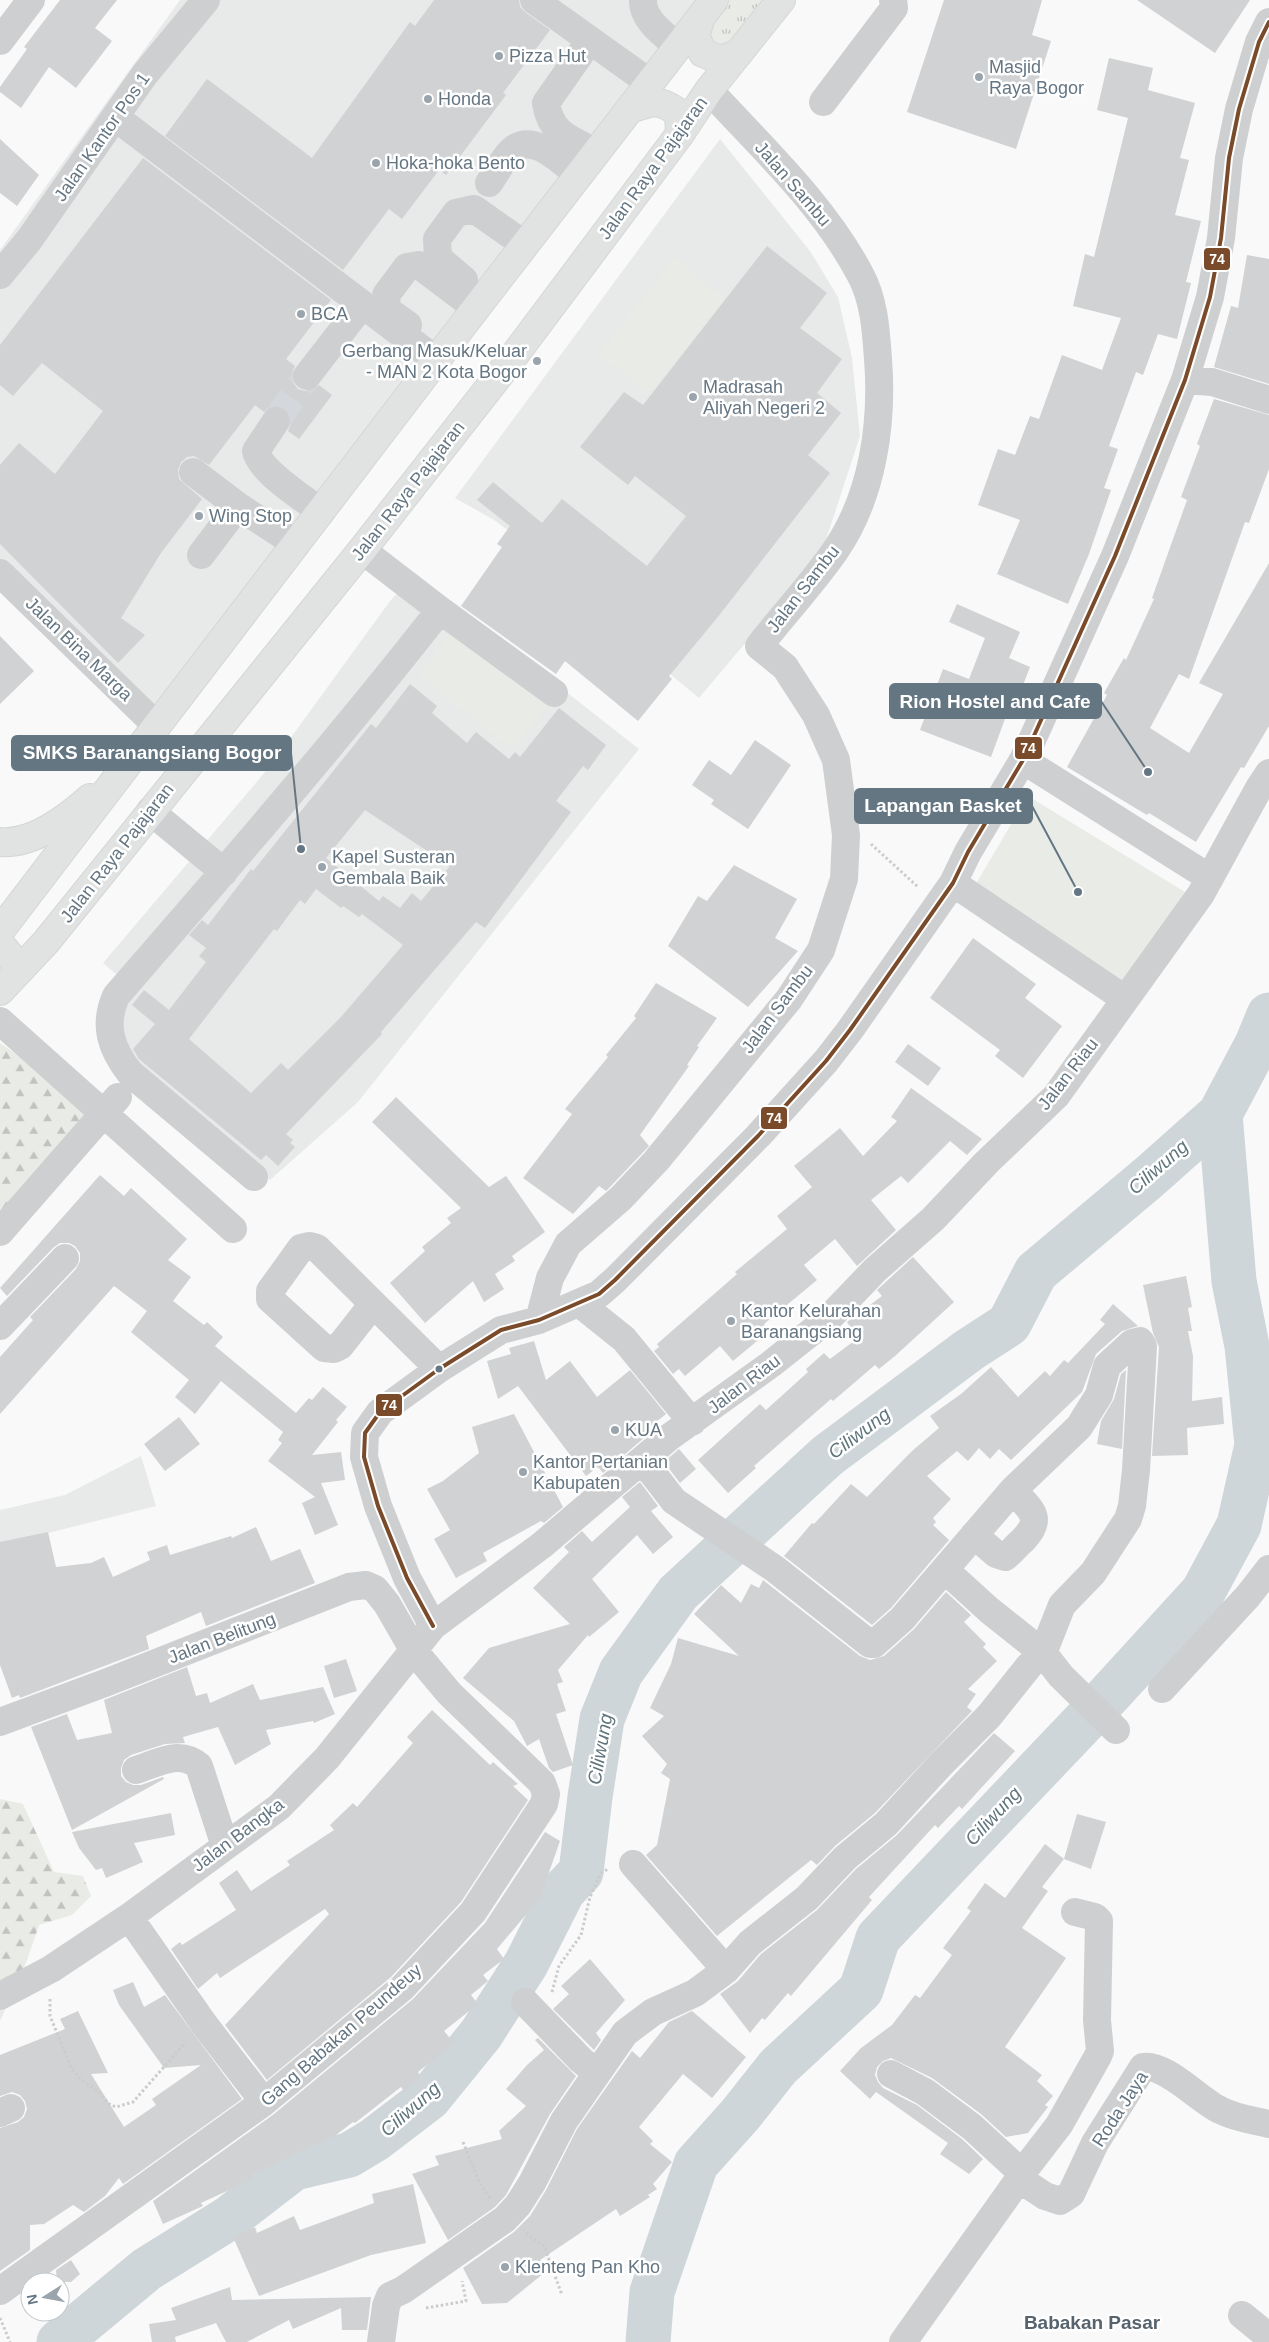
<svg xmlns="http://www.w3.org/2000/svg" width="1269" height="2342" font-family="Helvetica,sans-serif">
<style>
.built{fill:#e8e9e9}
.grass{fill:url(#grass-tufts)}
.forest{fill:url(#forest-firs)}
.pitch{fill:#e8ebe6}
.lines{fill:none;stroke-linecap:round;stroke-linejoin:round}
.river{stroke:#ced6d9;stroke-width:45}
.building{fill:#d0d2d3;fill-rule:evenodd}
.minor-tunnel{stroke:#d4d8dc;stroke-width:28;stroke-dasharray:28 14;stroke-linecap:butt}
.highway-casing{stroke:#d5d6d6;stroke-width:30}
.path{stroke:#cbcccd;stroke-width:3;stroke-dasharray:2.5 2.5;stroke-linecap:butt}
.minor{stroke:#cecfd0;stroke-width:28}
.highway{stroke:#e1e2e2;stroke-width:28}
.bus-1-casing{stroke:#fff;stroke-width:8}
.bus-1{stroke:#7a4b2a;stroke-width:4}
.poi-dot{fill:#99a4ac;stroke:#fff;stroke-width:2}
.bus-dot{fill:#657683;stroke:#fff;stroke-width:2}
.labels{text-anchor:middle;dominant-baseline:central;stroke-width:5;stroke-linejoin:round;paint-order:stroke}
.poi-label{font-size:18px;fill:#657683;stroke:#fff;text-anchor:start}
.street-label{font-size:18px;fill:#657683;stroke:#fff}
.water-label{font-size:19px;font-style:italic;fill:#60757c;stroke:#fff}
.neighbourhood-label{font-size:19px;font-weight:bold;fill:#57646e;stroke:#fff}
.leader{fill:none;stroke:#657683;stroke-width:2}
.callout-dot{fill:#657683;stroke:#fff;stroke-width:2}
.callout{fill:#657683;stroke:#657683;stroke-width:2}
.callout-label{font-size:19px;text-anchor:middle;font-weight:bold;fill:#fff}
.line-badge{stroke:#fff;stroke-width:2}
.badge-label{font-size:14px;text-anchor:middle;font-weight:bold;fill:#fff}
</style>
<defs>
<pattern id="grass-tufts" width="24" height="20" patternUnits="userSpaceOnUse" patternTransform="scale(1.25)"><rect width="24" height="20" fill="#e8ebe6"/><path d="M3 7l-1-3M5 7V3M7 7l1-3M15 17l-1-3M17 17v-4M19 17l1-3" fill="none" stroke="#c0c3c0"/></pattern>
<pattern id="forest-firs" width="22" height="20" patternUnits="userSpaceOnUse" patternTransform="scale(1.25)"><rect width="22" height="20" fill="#e8ebe6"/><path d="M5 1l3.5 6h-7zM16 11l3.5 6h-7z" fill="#c0c3c0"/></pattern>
</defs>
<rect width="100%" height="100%" fill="#f9f9f9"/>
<path class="built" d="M180 0H711L157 726 0 569V250Z
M720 139 810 251 838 297 852 358 860 436 822 552 699 698 602 618 610 607 494 520 455 498Z
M416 574 639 749 358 1102 270 1180 127 1060 121 1019 133 989 103 963 271 765 390 601Z
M141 1456 156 1506 0 1545V1510L65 1495Z"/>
<path class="grass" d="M714 0H780L720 60 701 17Z"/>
<path class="forest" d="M0 1043 102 1114 0 1232Z
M0 1799 23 1804 54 1872 83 1876 91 1896 72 1915 39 1925 26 1963 0 2021Z"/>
<path class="pitch" d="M675 258 725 299 649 394 599 354Z
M457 627 550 702 512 749 419 675Z
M1028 796 1185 892 1128 988 971 892Z"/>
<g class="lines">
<path class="river" d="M59 2342 147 2269 229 2218 294 2168 349 2155 374 2140 429 2098 481 2034 526 1964 563 1891 581 1872 590 1797 602 1719 621 1672 678 1593 827 1456 969 1350 1009 1324 1036 1272 1148 1178 1220 1114 1257 1044 1269 1015
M648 2342 652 2292 696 2164 740 2115 778 2067 861 1990 878 1938 1094 1711 1203 1592 1239 1525 1257 1445 1247 1346 1234 1281 1220 1114"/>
</g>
<path class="building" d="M60 0H117L95 28 112 41 76 88 49 67 21 108 0 92V87L27 49 24 47Z
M434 0H519L520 7 525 12 550 30 503 93 506 95 446 175 439 170 402 219 389 209 343 270 165 136 207 79 312 158 410 22 415 26Z
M944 0H1042L1032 35 1051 41 1016 149 907 112Z
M1137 0H1250L1215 53Z
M1109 58 1153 68 1148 90 1195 103 1180 158 1189 160 1175 215 1201 221 1186 282 1191 283 1177 339 1158 334 1143 375 1136 372 1109 446 1118 449 1104 488 1111 490 1089 554 1068 604 997 574 1020 520 978 505 998 449 1015 455 1030 416 1039 419 1062 355 1102 370 1121 318 1073 306 1085 254 1094 257 1128 118 1097 110Z
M0 139 39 175 17 206 0 193Z
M143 158 331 300 286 359 295 366 292 373V381L298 389 305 391H312L319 385 332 395 299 439 288 431 292 422 290 414 285 408 277 405 269 407 264 412 255 405 209 465 194 456 187 457 181 462 178 470 179 479 202 499 161 553 121 618 145 635 118 663 0 544V465L19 443 55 474 103 411 42 363 13 396 0 385V345Z
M767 246 827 293 800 328 842 359 817 393 841 413 808 455 830 473 717 618 669 676 672 679 638 721 565 661 556 674 461 606 502 547 497 544 510 526 477 500 493 482 542 523 562 499 647 566 686 516 635 476 628 485 580 447 624 392 643 405Z
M1247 255 1269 259V384L1214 367 1231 306 1238 308Z
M1214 399 1269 415V469L1249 523 1245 522 1189 679 1179 674 1150 728 1189 753 1223 694 1199 683 1269 563V726L1244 768 1241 767 1196 842 1149 813 1147 815 1067 767 1107 695 1104 693 1124 658 1126 660 1154 599 1152 598 1187 500 1181 497 1200 446 1197 444Z
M957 604 1020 632 1009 658 1030 667 1021 690 1016 689 991 757 920 730 943 669 969 679 985 638 949 622Z
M0 636 34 671 0 704Z
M410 684 437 706 432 713 467 743 476 732 509 759 515 752 520 757 559 708 606 745 588 770 583 766 556 801 571 812 485 928 476 922 381 1032 382 1034 286 1134 293 1140 290 1143 295 1147 278 1166 266 1155 261 1160 139 1059 133 1049 155 1024 132 1005 144 990 169 1010 206 962 199 956 206 948 189 935 202 920 208 925 251 869 253 871 371 724 376 728ZM365 810 450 866 421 901 412 893 400 908 383 896 379 901 326 858ZM316 889 341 908 343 906 359 917 362 914 403 945 340 1018 288 1070 281 1063 251 1093 189 1039 274 929 277 931 300 900 305 904Z
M755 740 791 765 748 829 711 804 714 800 692 785 709 760 731 775Z
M734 865 797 899 775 938 798 951 748 1007 668 946 698 896 707 901Z
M973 938 1036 984 1025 998 1062 1026 1023 1078 995 1056 1000 1050 930 998Z
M656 983 717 1018 697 1046 699 1047 687 1065 689 1066 640 1135 649 1146 610 1187 606 1191 599 1186 573 1214 523 1178 572 1114 565 1109 608 1057 606 1055 636 1018 634 1016Z
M908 1044 941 1068 928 1086 895 1062Z
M911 1088 982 1139 967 1155 950 1141 908 1183 901 1176 871 1200 896 1230 857 1266 835 1239 804 1265 817 1280 764 1324 769 1331 733 1361 720 1346 685 1376 679 1369 673 1374 654 1351 659 1347 657 1344 737 1274 735 1272 787 1229 777 1216 812 1187 794 1166 840 1128 863 1156 897 1121 891 1117Z
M396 1097 489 1187 506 1176 545 1232 512 1256 515 1261 495 1274 504 1289 484 1302 473 1281 425 1323 390 1283 425 1251 422 1247 451 1223 447 1218 461 1208 372 1122Z
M100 1175 124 1196 131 1188 187 1239 168 1260 191 1277 173 1301 204 1325 207 1322 223 1337 215 1346 296 1413 309 1398 312 1400 323 1387 347 1407 336 1420 338 1422 312 1455 341 1452 345 1480 321 1483 338 1525 315 1535 302 1503 315 1497 268 1461 282 1443 278 1440 283 1432 221 1381 195 1414 175 1397 189 1380 131 1332 147 1311 114 1286 0 1414V1357L33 1320 30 1317 76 1269 80 1261V1253L75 1246 69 1243H60L54 1247 7 1296 0 1288Z
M913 1257 954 1302 895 1356 879 1369 875 1365 833 1401 831 1399 754 1466 756 1468 728 1493 698 1460 760 1404 766 1410 808 1372 806 1369 824 1353 830 1359 858 1338 847 1322 882 1296 877 1290Z
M1186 1276 1192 1307 1188 1308 1192 1331H1188L1193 1356 1192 1401 1222 1397 1224 1424 1187 1428 1188 1455 1152 1456 1159 1347 1153 1333 1143 1285Z
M1113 1304 1138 1326 1122 1331 1096 1354 1082 1392 1011 1460 999 1449 990 1459 979 1448 968 1461 957 1451 927 1476 951 1499 933 1518 936 1522 933 1525 949 1540 891 1608 872 1625 784 1556 812 1523 814 1524 851 1484 867 1497 912 1451 939 1428 930 1416 961 1394 991 1367 1018 1397 1045 1371 1050 1376 1064 1360 1068 1363 1105 1324 1100 1320Z
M534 1341 546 1380 570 1361 597 1397 630 1370 666 1414 656 1422 658 1426 603 1473 598 1467 586 1476 518 1386 498 1399 487 1361 511 1354 509 1348Z
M1126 1370 1122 1449 1097 1444 1101 1421 1114 1399 1121 1374Z
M514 1414 563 1507 544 1523 541 1521 483 1553 487 1561 456 1578 434 1539 450 1530 427 1489 443 1481 479 1453 472 1427Z
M179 1417 200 1444 165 1471 144 1444Z
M679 1449 696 1469 680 1483 664 1462Z
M640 1482 658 1506 651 1511 673 1537 653 1554 637 1535 592 1579 619 1612 589 1637 588 1635 558 1670 563 1682 557 1684 566 1711 556 1714 573 1765 553 1772 549 1768 539 1739 527 1746 514 1721 463 1678 489 1648 570 1624 533 1588 569 1552 564 1547 582 1531 592 1542 630 1507 622 1497Z
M256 1527 271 1561 300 1549 315 1583 206 1626 201 1612 146 1636 149 1649 20 1698 19 1695 12 1698 0 1665V1542L48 1532 56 1567 91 1563 104 1557 113 1577 150 1560 147 1552 167 1545 170 1555 231 1536 232 1538Z
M763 1580 860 1656 870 1660 884 1656 914 1629 946 1592 971 1615 964 1622 986 1644 983 1647 997 1661 968 1689 976 1694 967 1707 972 1711 875 1813 835 1846 817 1865 811 1860 717 1936 646 1855 657 1845 670 1779 661 1773 667 1764 642 1736 664 1716 650 1708 671 1664 678 1638 739 1656 694 1614 721 1585 741 1603 751 1584 759 1588Z
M346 1659 357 1691 334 1698 324 1666Z
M187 1667 196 1696 207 1693 210 1703 253 1684 260 1700 323 1687 335 1714 314 1723 313 1721 266 1730 271 1744 235 1765 218 1727 183 1737 185 1743 165 1744 131 1755 124 1760 121 1768V1776L126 1782 133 1785H141L163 1777 164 1779 72 1830 31 1727 67 1714 77 1740 112 1733 104 1700Z
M432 1710 490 1765 493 1762 518 1784 513 1786 528 1800 461 1902 391 1977 267 2080 225 2025 329 1914 325 1909 220 1978 217 1973 198 1989 171 1949 180 1942 182 1945 236 1910 219 1883 237 1870 251 1891 290 1865 287 1861 334 1830 330 1825 353 1803 357 1807 413 1743 407 1737Z
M994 1733 1015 1751 962 1809 959 1806 938 1828 935 1825 869 1897 872 1900 791 1996 788 1993 765 2020 762 2018 750 2033 720 1994 738 1981 761 1954 817 1910 856 1869 897 1835Z
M171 1813 175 1835 134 1843 143 1862 106 1878 102 1868 96 1870 79 1848 72 1832Z
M1077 1814 1106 1822 1091 1869 1064 1859Z
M545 1832 560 1841 540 1898 497 1949 504 1959 483 1975 488 1981 471 1995 478 2004 444 2031 454 2043 418 2072 421 2077 404 2091 401 2087 355 2123 353 2122 336 2135 251 2175 253 2179 201 2203 203 2206 163 2224 153 2201 274 2114 413 1999 485 1923Z
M1045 1844 1064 1859 1042 1887 1048 1891 1022 1928 1066 1958 1005 2047 1042 2075 1037 2081 1053 2096 1045 2105 1048 2107 1028 2133 1006 2137 981 2114 932 2078 891 2058 883 2061 877 2067 875 2075 878 2082 883 2088 917 2105 962 2139 983 2159 969 2174 940 2154 948 2143 876 2092 870 2099 840 2071 861 2048 892 2025 915 1995 920 1998 952 1955 943 1948 971 1911 967 1908 985 1883 1005 1898Z
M590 1959 625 2000 596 2033 601 2040 594 2050 553 2009 569 1994 561 1986Z
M133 1982 144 2007 165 1995 242 2099 123 2184 119 2178 105 2196 84 2212 73 2205 44 2224 30 2225V2250L0 2271V2128L18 2122 24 2117 27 2109 25 2101 20 2095 12 2092 0 2096V2055L65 2029 60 2019 78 2011 108 2073 91 2074 124 2127 156 2105 152 2099 201 2065 164 2068 119 2005 113 1990Z
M692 2011 746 2057 712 2098 683 2074 639 2127 653 2141 650 2144 672 2162 653 2184 657 2189 648 2195 650 2197 620 2216 616 2209 540 2260 549 2269 507 2303 482 2304 463 2268 514 2232 530 2216 546 2190 577 2129 632 2051 640 2058 669 2022Z
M538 2038 576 2076 550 2114 506 2195 495 2207 448 2240 412 2174 439 2165 435 2156 502 2139 499 2131 526 2106 506 2089 527 2065 544 2050 535 2040Z
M413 2184 426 2243 371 2255 259 2296 233 2237 255 2227 257 2233 294 2216 300 2230 374 2203 372 2194Z
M71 2260 80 2274 71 2282H57L56 2270Z
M230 2287 232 2300 371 2297 367 2330H342L341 2308 293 2329 289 2320 247 2342H226L216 2323 175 2337 176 2342H152L149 2324 176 2320 171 2308Z"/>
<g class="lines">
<path class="minor-tunnel" d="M276 421 307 376"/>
<g class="highway-casing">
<path id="highway" d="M701 17 695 36 703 53 720 60 738 54
M630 109C653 101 658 98 679 113L680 134
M0 842C33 845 67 818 90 798
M0 931 476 308 714 0
M0 944 21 969
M0 991 46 942 362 550 507 365 680 134 709 90 781 0"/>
</g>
<path class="path" d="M871 844 918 887
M552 1992 559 1966 581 1935 590 1897 601 1873 608 1869
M50 1999V2016L72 2069 81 2080 98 2091 109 2104 116 2107 133 2102 186 2042
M463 2142 479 2182 490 2198
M526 2233 544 2246 562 2295
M426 2308 466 2301 462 2281
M0 2318 10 2342"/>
<path class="minor" d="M534 0 650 83
M643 0C642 20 665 35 678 47
M0 41 31 0
M581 53 546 103C551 135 570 138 596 153
M823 102 894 8 893 0
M115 117 436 360
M489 183C497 172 505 155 515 148 536 134 563 164 579 175
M0 275 29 240 145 74 206 0
M464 280 438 258 437 239 456 213 474 209 525 245
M408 325 387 310 386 295 407 267 419 265 476 308
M307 376 362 305
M1185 380 1212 382 1269 400
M276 421 256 451C260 472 304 498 321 512
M193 472 238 506 296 544
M362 550 440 610
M201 555 238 506
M0 573 157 726
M1023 760 1210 878
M150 811 224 872
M953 883 1125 999
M0 1021 233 1229
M254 1177 130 1073C111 1049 103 1025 116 996 226 869 336 743 440 610L554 693
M0 1232 118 1097
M579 1303 624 1339 692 1422
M373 1304 340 1346 334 1349 324 1348 270 1299V1291L301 1248 310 1246 317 1248 439 1369
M539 1320 550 1278 568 1244 621 1198 656 1161 789 999 821 950 844 879 846 835 836 760 816 715 785 667 759 646C784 614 812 584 835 551 873 496 883 423 878 359 876 330 874 299 860 274 823 204 762 148 709 90
M0 1326 65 1258
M974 1535 996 1554 1005 1557C1012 1552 1017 1545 1023 1540 1045 1517 1030 1510 1013 1490
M945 1570 989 1610 1043 1653 1061 1676 1116 1730
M433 1626 407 1578 378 1506 364 1457 365 1433 380 1412 439 1369 501 1330 539 1320 599 1294 615 1280 758 1136 826 1061 850 1030 953 883 968 852 1023 760 1115 556 1185 380 1210 297 1221 238 1229 158 1239 109 1259 42 1269 22
M1162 1689 1248 1596 1269 1569
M0 1722 105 1683 349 1587 366 1585 375 1589 387 1604 414 1651 449 1693 542 1783 546 1794 544 1804 473 1912 402 1988 264 2102 0 2291
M136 1770C158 1763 180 1749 199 1766L225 1846
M633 1864 726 1970
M129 1917 204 2024 264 2102
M0 1996 51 1969 129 1917 279 1807 327 1758 433 1626 542 1545 668 1438 771 1364 829 1318 875 1270 933 1219 987 1162 1056 1096 1201 894 1259 788 1269 773
M525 2002 581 2060 597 2073
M891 2074 925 2092 972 2127 1022 2173
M0 2113 11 2108
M1019 2179 1045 2196 1060 2201 1071 2194 1095 2143 1143 2067C1165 2063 1199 2100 1220 2110 1235 2118 1252 2120 1269 2124
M1242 2315 1269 2337
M381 2342 386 2306 390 2296 403 2290 505 2219 518 2205 532 2183 564 2121 625 2033 653 2012 695 1993 726 1970 750 1943 807 1898 845 1858 886 1824 942 1763 989 1716 1029 1666 1043 1653 1062 1605 1093 1573 1128 1519 1132 1506 1136 1470 1143 1346 1140 1341 1132 1343 1107 1366 1099 1395 1079 1427 1013 1490 902 1619 874 1644H870L775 1569 674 1501 643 1461
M903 2342 1019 2179 1022 2173 1059 2125 1098 2056 1100 2051 1097 2020 1099 1921 1095 1917 1075 1912"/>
<use href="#highway" class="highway"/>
<g class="bus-1-casing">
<path id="bus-1" d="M433 1626 407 1578 378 1506 364 1457 365 1433 380 1412 439 1369 501 1330 539 1320 599 1294 615 1280 758 1136 826 1061 850 1030 953 883 968 852 1023 760 1115 556 1185 380 1210 297 1221 238 1229 158 1239 109 1259 42 1269 22"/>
</g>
<use href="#bus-1" class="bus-1"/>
</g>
<g class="poi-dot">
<circle cx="499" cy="56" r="5"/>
<circle cx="979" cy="77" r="5"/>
<circle cx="428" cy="99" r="5"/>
<circle cx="376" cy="163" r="5"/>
<circle cx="301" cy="314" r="5"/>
<circle cx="537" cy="361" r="5"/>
<circle cx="693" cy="397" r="5"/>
<circle cx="199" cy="516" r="5"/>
<circle cx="322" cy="867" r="5"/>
<circle cx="731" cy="1321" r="5"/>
<circle cx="615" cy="1430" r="5"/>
<circle cx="523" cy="1472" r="5"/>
<circle cx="505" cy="2267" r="5"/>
</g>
<circle class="bus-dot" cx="439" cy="1369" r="4.5"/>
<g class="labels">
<g class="poi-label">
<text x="509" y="56">Pizza Hut</text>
<text x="989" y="67">Masjid<tspan x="989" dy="21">Raya Bogor</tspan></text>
<text x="438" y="99">Honda</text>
<text x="386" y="163">Hoka-hoka Bento</text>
<text x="311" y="314">BCA</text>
<text x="527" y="351" text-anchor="end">Gerbang Masuk/Keluar<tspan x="527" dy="21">- MAN 2 Kota Bogor</tspan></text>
<text x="703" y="387">Madrasah<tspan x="703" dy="21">Aliyah Negeri 2</tspan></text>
<text x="209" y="516">Wing Stop</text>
<text x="332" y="857">Kapel Susteran<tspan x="332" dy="21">Gembala Baik</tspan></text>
<text x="741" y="1311">Kantor Kelurahan<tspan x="741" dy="21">Baranangsiang</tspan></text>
<text x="625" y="1430">KUA</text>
<text x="533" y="1462">Kantor Pertanian<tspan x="533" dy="21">Kabupaten</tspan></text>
<text x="515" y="2267">Klenteng Pan Kho</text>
</g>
<g class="street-label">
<text transform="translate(102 137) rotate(-55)">Jalan Kantor Pos 1</text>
<text transform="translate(653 168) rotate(-54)">Jalan Raya Pajajaran</text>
<text transform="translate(793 184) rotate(49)">Jalan Sambu</text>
<text transform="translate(408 491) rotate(-52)">Jalan Raya Pajajaran</text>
<text transform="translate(803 589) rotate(-52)">Jalan Sambu</text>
<text transform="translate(79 649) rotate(44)">Jalan Bina Marga</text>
<text transform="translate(117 853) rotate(-52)">Jalan Raya Pajajaran</text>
<text transform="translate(777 1009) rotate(-53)">Jalan Sambu</text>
<text transform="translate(1068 1074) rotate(-52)">Jalan Riau</text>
<text transform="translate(744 1384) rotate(-37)">Jalan Riau</text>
<text transform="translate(222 1638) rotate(-21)">Jalan Belitung</text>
<text transform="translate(238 1835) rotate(-37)">Jalan Bangka</text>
<text transform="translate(341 2035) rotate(-41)">Gang Babakan Peundeuy</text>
<text transform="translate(1120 2109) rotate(-57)">Roda Jaya</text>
</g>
<g class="water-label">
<text transform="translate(1158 1167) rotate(-41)">Ciliwung</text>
<text transform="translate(859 1433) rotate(-37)">Ciliwung</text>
<text transform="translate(600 1749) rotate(-80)">Ciliwung</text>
<text transform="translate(993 1816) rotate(-47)">Ciliwung</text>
<text transform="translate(410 2109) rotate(-41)">Ciliwung</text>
</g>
<g class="neighbourhood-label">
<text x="1092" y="2322">Babakan Pasar</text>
</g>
</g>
<path class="leader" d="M1148 772L1101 701M301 849L291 753M1078 892L1032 806"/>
<g class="callout-dot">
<circle cx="1148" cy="772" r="5"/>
<circle cx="301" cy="849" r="5"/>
<circle cx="1078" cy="892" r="5"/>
</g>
<g class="callout">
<rect x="890" y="684" width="211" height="34" rx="5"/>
<rect x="12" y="736" width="279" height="34" rx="5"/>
<rect x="855" y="789" width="177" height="34" rx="5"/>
</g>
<g class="callout-label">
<text x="995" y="708">Rion Hostel and Cafe</text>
<text x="152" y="759">SMKS Baranangsiang Bogor</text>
<text x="943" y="812">Lapangan Basket</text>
</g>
<g class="line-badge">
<rect x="1203" y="247" width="28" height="24" rx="5" fill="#7a4b2a"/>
<rect x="1014" y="736" width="29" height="24" rx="5" fill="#7a4b2a"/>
<rect x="760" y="1106" width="28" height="24" rx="5" fill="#7a4b2a"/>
<rect x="375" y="1393" width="28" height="24" rx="5" fill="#7a4b2a"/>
</g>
<g class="badge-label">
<text x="1217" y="264">74</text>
<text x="1028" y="753">74</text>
<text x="774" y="1123">74</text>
<text x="389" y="1410">74</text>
</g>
<g transform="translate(45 2297) rotate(259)"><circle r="24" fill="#ffffff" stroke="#c1c8cd"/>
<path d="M0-4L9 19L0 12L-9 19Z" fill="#99a4ac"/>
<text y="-8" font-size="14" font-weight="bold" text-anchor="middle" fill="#657683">N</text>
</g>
</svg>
